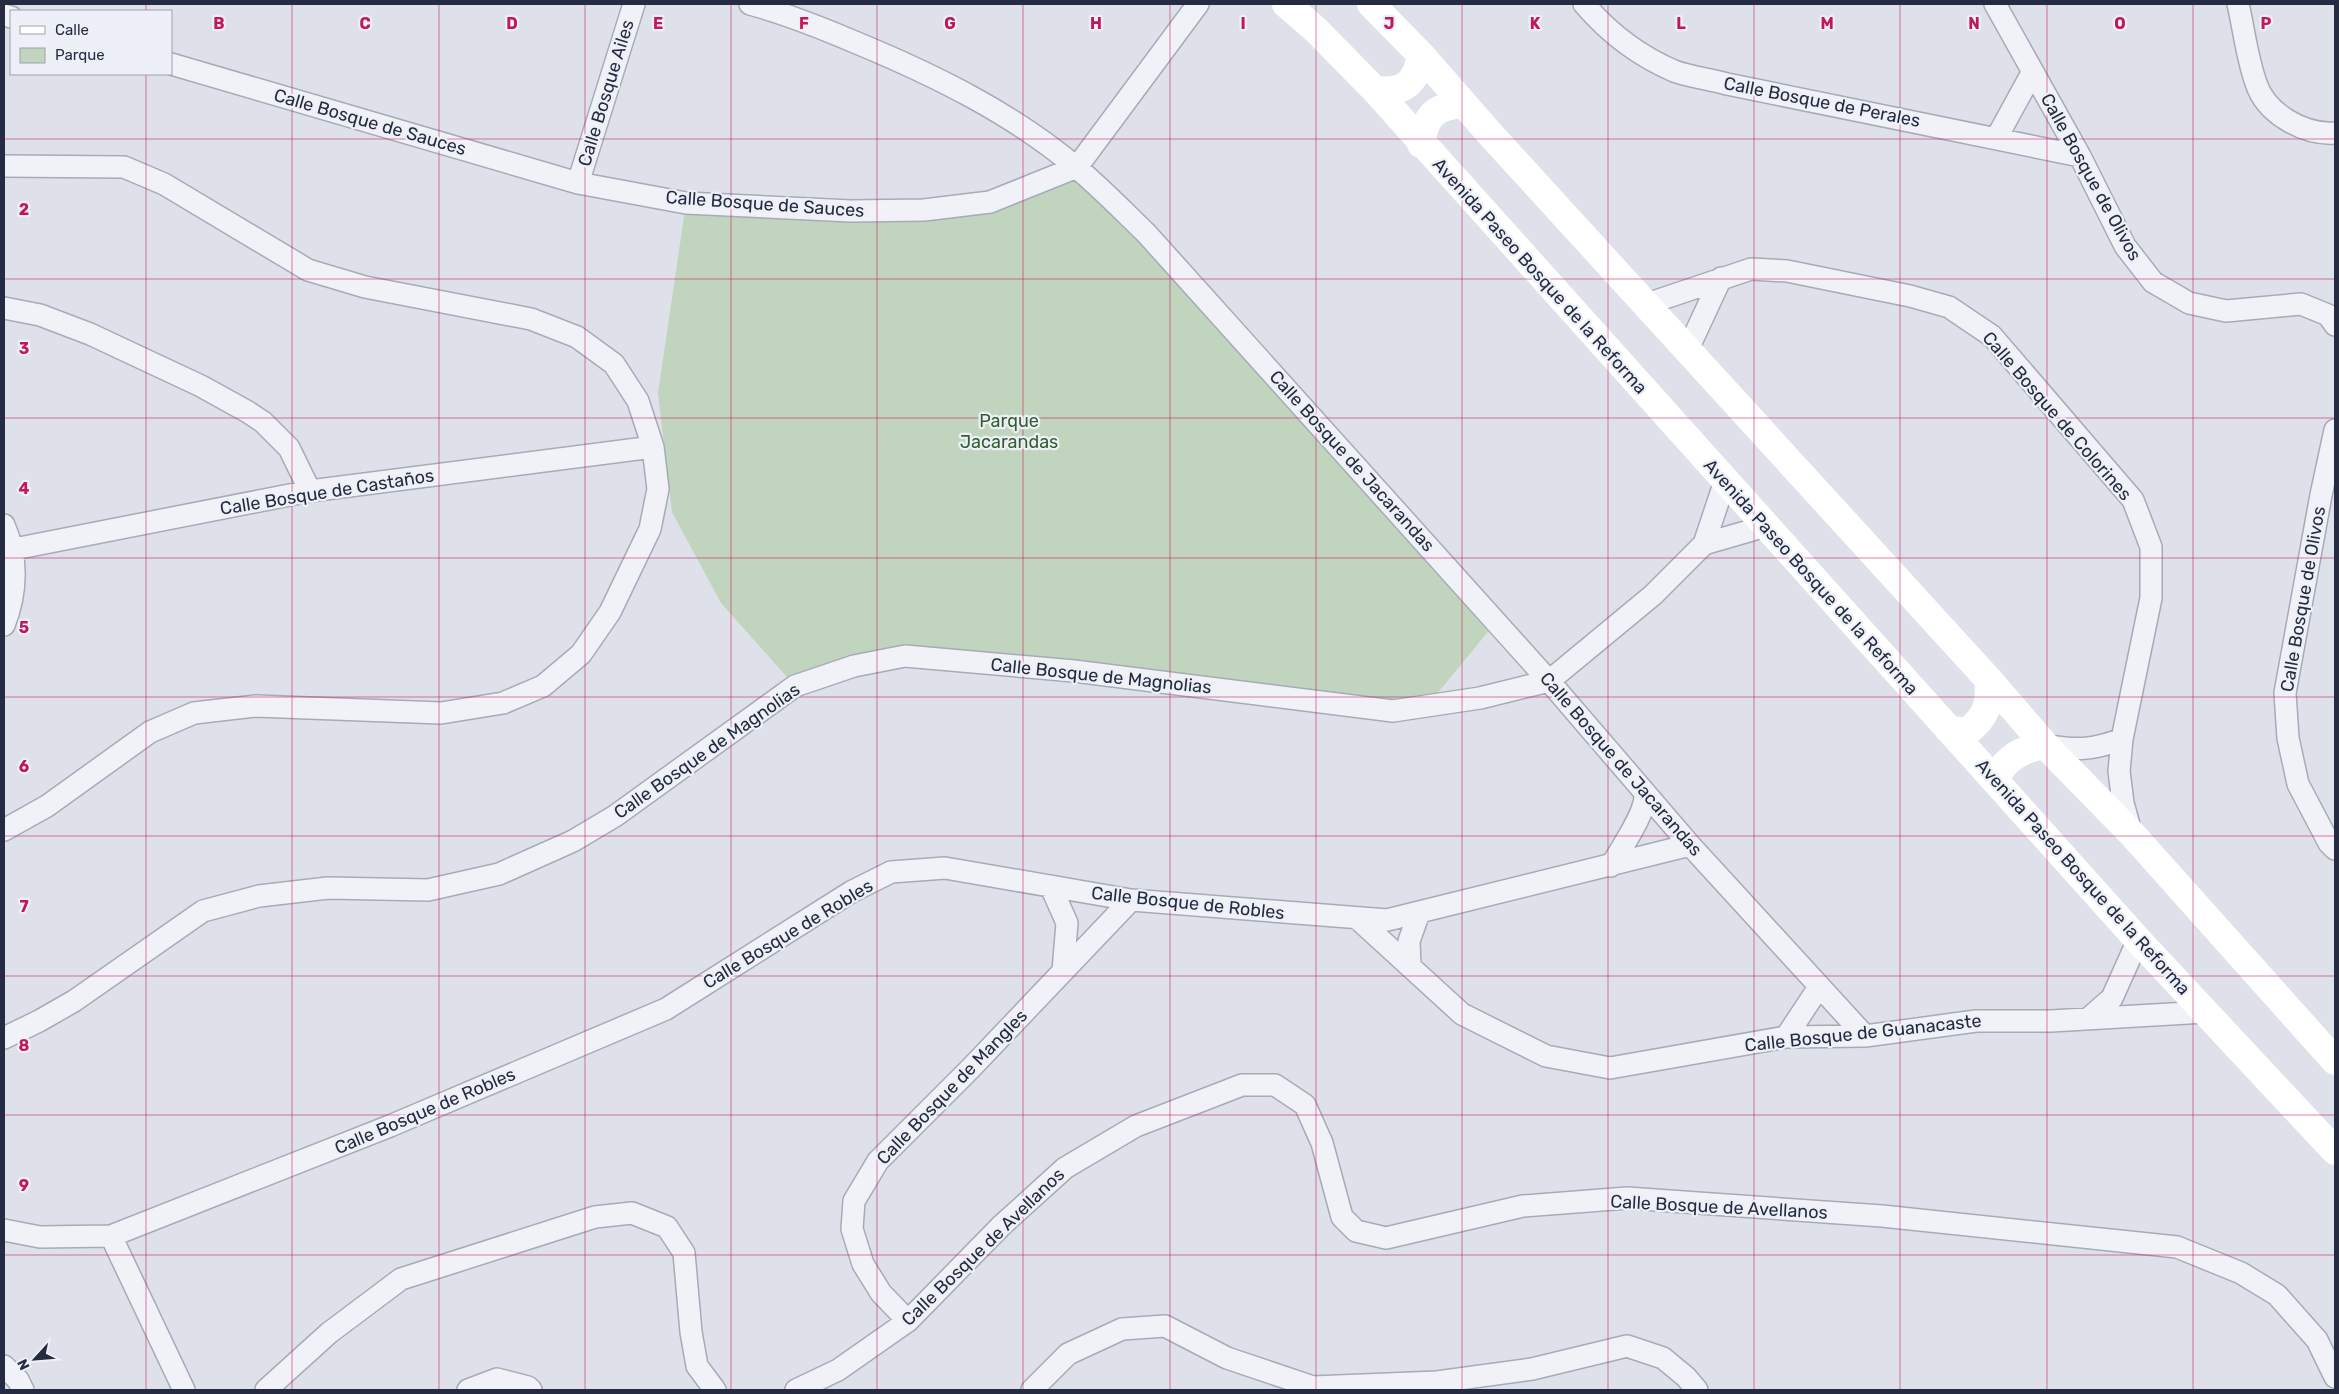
<svg xmlns="http://www.w3.org/2000/svg" width="2339" height="1394" font-family="Rubik,sans-serif">
<style>
.green{fill:#c1d4be}
.lines{fill:none;stroke-linecap:round;stroke-linejoin:round}
.street-casing{stroke:#a6abb7;stroke-width:24}
.street{stroke:#f1f2f7;stroke-width:21}
.secondary{stroke:#fff;stroke-width:28}
.grid{fill:none;stroke:#c2185b;stroke-width:1;stroke-opacity:0.55}
.labels{text-anchor:middle;dominant-baseline:central;stroke-width:4.5;stroke-linejoin:round;paint-order:stroke}
.street-label{font-size:18px;fill:#252c41;stroke:#edf0f6}
.park-label{font-size:18px;fill:#345e31;stroke:#edf0f6}
.grid-label{font-size:16px;text-anchor:middle;font-weight:bold;fill:#c2185b;stroke:#edf0f6;stroke-width:4.5;stroke-linejoin:round;paint-order:stroke}
</style>
<rect width="100%" height="100%" fill="#dee1e9"/>
<path class="green" d="M1077 167 1496 622 1427 706 906 656 795 686 721 603 672 512 658 393 686 203 932 209Z"/>
<g class="lines">
<g class="street-casing">
<path id="street" d="M750 4C787 14 822 28 857 43 934 75 1012 113 1077 168 1101 188 1123 211 1146 233L1549 681 1690 845 1865 1036
M1584 4C1608 32 1639 56 1674 71 1690 77 1710 79 1727 84L2080 156
M1995 4 2080 156 2125 246 2153 282 2189 303 2226 311 2301 304 2328 315 2335 325
M2238 4C2244 30 2247 58 2256 83 2266 114 2304 135 2335 133
M4 15 11 17
M171 64 578 183 686 203 851 211 924 210 990 202 1077 167 1198 4
M1997 137 2032 73
M4 166 124 167 164 184 308 270 365 287 531 319 577 337 614 364 638 401 653 447 658 489 650 529 610 612 581 654 543 686 503 703 441 713 256 706 194 713 150 732 47 806 4 830
M578 183 634 4
M1647 304 1751 269 1787 271 1910 296 1949 307 1992 336 2133 500 2151 547V598L2122 739 2119 771 2123 803 2131 832
M4 308 40 315 90 334 201 386 248 412 263 422 289 448 310 491
M1688 349 1721 278
M2335 430 2321 495 2285 693 2288 738 2298 784 2329 843 2335 849
M4 525C18 557 17 593 4 625
M1704 544 1766 526
M4 551 310 491 653 447
M2045 745C2076 751 2093 750 2122 739
M1611 866C1621 848 1647 812 1645 793
M1051 887 1067 923 1063 971
M1358 919 1462 1014 1546 1056 1610 1068 1786 1037 1865 1036 1976 1021H2051L2205 1012
M1410 966 1409 941 1419 913
M2088 1019 2112 998 2138 940
M1786 1037 1819 987
M4 1038 39 1021 74 1001 203 911 259 896 328 888 428 890 499 874 573 841 615 816 795 686 854 666 905 656 1074 671 1393 711 1480 698 1549 681 1653 595 1704 544 1725 481
M4 1230 40 1237 111 1236 390 1126 666 1009 851 892 891 872 945 868 1131 900 1387 920 1690 845
M111 1236 184 1390
M908 1321 881 1293 863 1264 852 1229 854 1201 878 1161 971 1068 1131 900
M4 1366 18 1380 23 1390
M266 1390 329 1333 401 1279 595 1217 632 1213 667 1227 684 1253 691 1332 697 1366 715 1390
M468 1390 497 1379 528 1387 531 1390
M796 1390 838 1370 908 1321 1001 1226 1065 1168 1136 1126 1242 1085H1275L1305 1105 1322 1143 1342 1217 1356 1231 1386 1238 1523 1206 1627 1198 1882 1216 2177 1247 2241 1273 2277 1295 2317 1340 2335 1377
M1032 1390 1068 1354 1122 1329 1165 1326 1227 1358 1313 1387 1437 1382 1532 1369 1627 1346 1663 1358 1686 1377 1697 1390"/>
</g>
<use href="#street" class="street"/>
<path class="secondary" d="M1286 4 1316 30 1375 90 2138 940 2335 1151
M1371 4 1421 55 1491 135 1988 679 2045 745 2132 834 2335 1061
M1375 90C1404 93 1416 84 1421 55
M1421 144C1425 116 1435 106 1463 104
M1948 729 1967 732C1987 716 1991 703 1988 679
M1994 779C2007 758 2021 749 2045 745"/>
</g>
<path class="grid" d="M146 4V11M292 4V1390M439 4V1390M585 4V1390M731 4V1390M877 4V1390M1023 4V1390M1170 4V1390M1316 4V1390M1462 4V1390M1608 4V1390M1754 4V1390M1900 4V1390M2047 4V1390M2193 4V1390M146 74V1390M4 139H2335M4 279H2335M4 418H2335M4 558H2335M4 697H2335M4 836H2335M4 976H2335M4 1115H2335M4 1255H2335"/>
<g class="labels">
<g class="street-label">
<text transform="translate(606 93) rotate(-73)">Calle Bosque Ailes</text>
<text transform="translate(1822 102) rotate(11)">Calle Bosque de Perales</text>
<text transform="translate(370 122) rotate(16)">Calle Bosque de Sauces</text>
<text transform="translate(2091 177) rotate(61)">Calle Bosque de Olivos</text>
<text transform="translate(765 204) rotate(4)">Calle Bosque de Sauces</text>
<text transform="translate(1540 276) rotate(48)">Avenida Paseo Bosque de la Reforma</text>
<text transform="translate(2057 416) rotate(49)">Calle Bosque de Colorines</text>
<text transform="translate(1352 461) rotate(48)">Calle Bosque de Jacarandas</text>
<text transform="translate(327 492) rotate(-9)">Calle Bosque de Castaños</text>
<text transform="translate(1811 577) rotate(48)">Avenida Paseo Bosque de la Reforma</text>
<text transform="translate(2303 599) rotate(-80)">Calle Bosque de Olivos</text>
<text transform="translate(1101 676) rotate(6)">Calle Bosque de Magnolias</text>
<text transform="translate(707 751) rotate(-35)">Calle Bosque de Magnolias</text>
<text transform="translate(1621 764) rotate(49)">Calle Bosque de Jacarandas</text>
<text transform="translate(2083 877) rotate(48)">Avenida Paseo Bosque de la Reforma</text>
<text transform="translate(1188 903) rotate(6)">Calle Bosque de Robles</text>
<text transform="translate(788 934) rotate(-31)">Calle Bosque de Robles</text>
<text transform="translate(1863 1033) rotate(-6)">Calle Bosque de Guanacaste</text>
<text transform="translate(952 1087) rotate(-46)">Calle Bosque de Mangles</text>
<text transform="translate(425 1111) rotate(-23)">Calle Bosque de Robles</text>
<text transform="translate(1719 1207) rotate(3)">Calle Bosque de Avellanos</text>
<text transform="translate(983 1247) rotate(-44)">Calle Bosque de Avellanos</text>
</g>
<g class="park-label">
<text x="1009" y="421">Parque<tspan x="1009" dy="21">Jacarandas</tspan></text>
</g>
</g>
<g class="grid-label">
<text x="219" y="29">B</text>
<text x="365" y="29">C</text>
<text x="512" y="29">D</text>
<text x="658" y="29">E</text>
<text x="804" y="29">F</text>
<text x="950" y="29">G</text>
<text x="1096" y="29">H</text>
<text x="1243" y="29">I</text>
<text x="1389" y="29">J</text>
<text x="1535" y="29">K</text>
<text x="1681" y="29">L</text>
<text x="1827" y="29">M</text>
<text x="1974" y="29">N</text>
<text x="2120" y="29">O</text>
<text x="2266" y="29">P</text>
<text x="24" y="215">2</text>
<text x="24" y="354">3</text>
<text x="24" y="494">4</text>
<text x="24" y="633">5</text>
<text x="24" y="772">6</text>
<text x="24" y="912">7</text>
<text x="24" y="1051">8</text>
<text x="24" y="1191">9</text>
</g>
<rect width="2339" height="1394" fill="none" stroke="#252c41" stroke-width="10"/>
<rect x="10" y="10" width="162" height="65" fill="#edf0f6" stroke="#9da2ae"/>
<rect x="20" y="26" width="25" height="8" fill="#ffffff" stroke="#9da2ae"/>
<text x="55" y="35" font-size="15" fill="#252c41">Calle</text>
<rect x="20" y="48" width="25" height="15" fill="#c1d4be" stroke="#9da2ae"/>
<text x="55" y="60" font-size="15" fill="#252c41">Parque</text>
<g transform="translate(35 1359) rotate(244)" stroke="#edf0f6" stroke-width="4" paint-order="stroke">
<path d="M0-4L9 19L0 12L-9 19Z" fill="#252c41"/>
<text y="-8" font-size="14" font-weight="bold" text-anchor="middle" fill="#252c41">N</text>
</g>
</svg>
